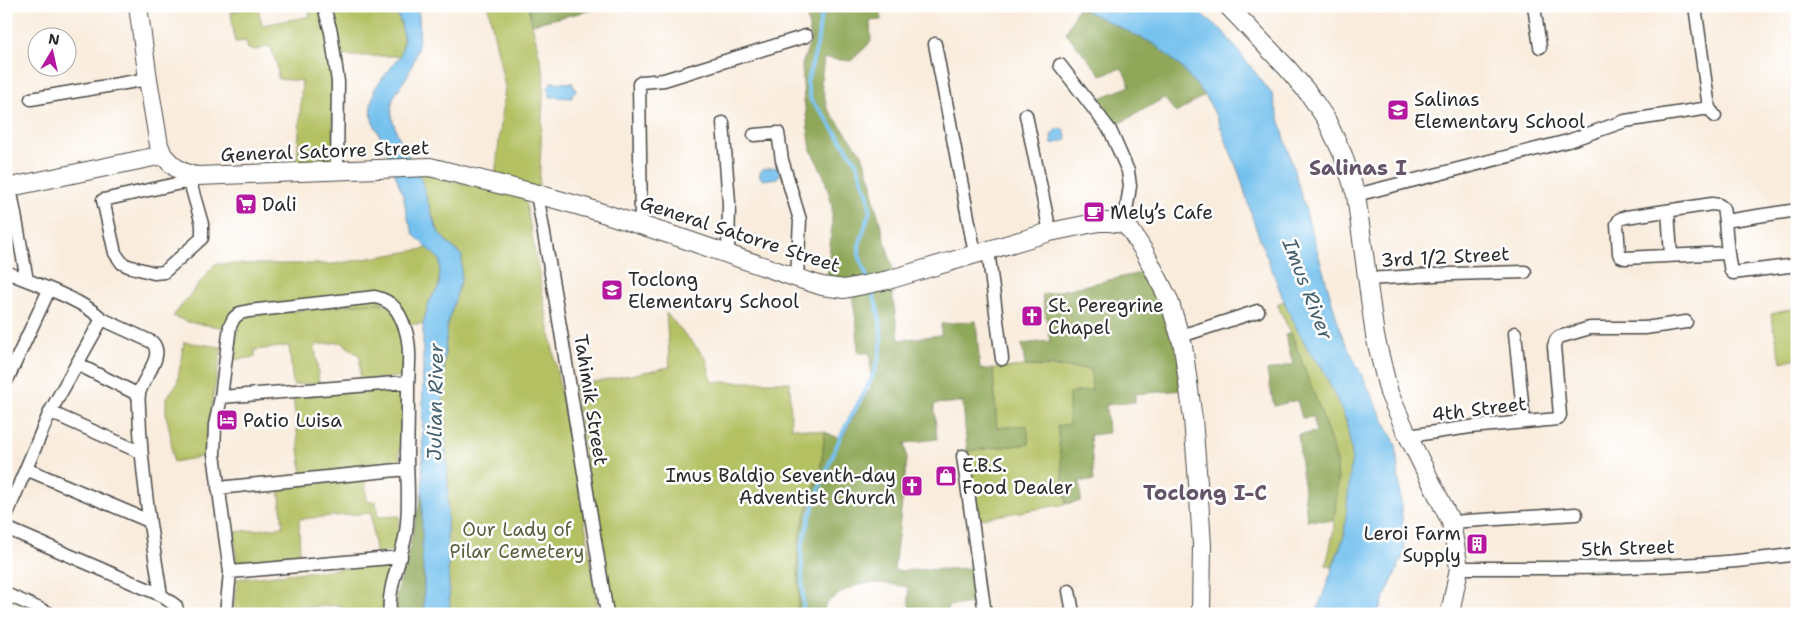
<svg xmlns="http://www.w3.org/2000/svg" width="1803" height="620" font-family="'Shantell Sans',sans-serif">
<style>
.green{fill:#b4c163;stroke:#707647}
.forest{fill:#8fa759;stroke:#5d6942}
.water{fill:#74c1ee;stroke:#50768c}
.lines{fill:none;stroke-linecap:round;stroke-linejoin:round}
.stream{stroke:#74c1ee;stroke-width:4}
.street-casing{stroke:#4a4846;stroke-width:15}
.secondary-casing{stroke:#4a4846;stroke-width:20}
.street{stroke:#fff;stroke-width:12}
.secondary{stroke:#fff;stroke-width:18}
.labels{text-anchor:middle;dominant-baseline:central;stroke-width:5;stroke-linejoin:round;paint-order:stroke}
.poi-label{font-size:19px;fill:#2b2b2b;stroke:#fff;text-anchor:start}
.street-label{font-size:19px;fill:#2b2b2b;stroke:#fff}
.park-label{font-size:19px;fill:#5b603f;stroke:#fff}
.water-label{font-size:20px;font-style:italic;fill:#45606f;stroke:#fff}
.quarter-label{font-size:21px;font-weight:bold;fill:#645568;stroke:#fff}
</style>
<rect width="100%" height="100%" fill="#fff"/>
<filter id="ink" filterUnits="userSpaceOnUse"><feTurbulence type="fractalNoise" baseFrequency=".02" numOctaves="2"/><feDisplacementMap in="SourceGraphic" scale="10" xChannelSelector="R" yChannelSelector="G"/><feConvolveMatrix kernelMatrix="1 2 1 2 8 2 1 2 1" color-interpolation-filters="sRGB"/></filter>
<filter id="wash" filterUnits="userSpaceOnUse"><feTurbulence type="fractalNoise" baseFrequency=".0096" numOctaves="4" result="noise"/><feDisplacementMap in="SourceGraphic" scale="20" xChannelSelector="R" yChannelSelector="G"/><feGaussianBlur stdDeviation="1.12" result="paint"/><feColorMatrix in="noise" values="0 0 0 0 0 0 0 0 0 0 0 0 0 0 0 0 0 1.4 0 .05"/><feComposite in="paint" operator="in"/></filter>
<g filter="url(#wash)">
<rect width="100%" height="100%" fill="#f9ecdd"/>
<path class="green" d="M258 6 262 25 310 16 308 6H394C402 23 406 38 400 56H331L334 163 297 166 302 81 278 79C278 67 275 57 270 46L256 50 248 49 246 41 235 42 231 12Z
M488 6H528L544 76 539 188 495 177 505 87Z
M416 172 525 198 586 530 599 614H450L447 535 448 485 442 391 447 326 462 256 439 233Z
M430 248 440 260 439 286 429 302 423 324H408L396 302 246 308 226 328 188 322 173 316 215 264H334Z
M1284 301 1298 331 1312 356 1322 367 1335 393 1346 421 1350 439 1352 454 1351 475 1344 536 1332 567 1326 565 1333 534 1338 482 1331 442 1294 340 1277 304Z
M367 303C372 303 379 302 383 304 407 312 404 357 405 377L360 380V356L341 342 315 345 319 383 293 385 289 346 255 350V357L233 360 238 324 243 316Z
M1797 308V358L1781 362 1771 314Z
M666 313 706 358 712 382H790L791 427 825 432C823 444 823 458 820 470 813 495 802 519 799 544 795 568 804 591 796 614H609L574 386 670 367Z
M184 342 222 347 206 437V456L173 462 170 432 166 415V398L177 384Z
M1025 366 1091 369 1092 390 1069 425 1057 426 1066 504 979 519 967 451 1029 444 997 428 993 369Z
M404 386 399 464 302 474 293 397Z
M365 478 367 502 376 501 378 517 400 516 398 535 394 551 375 553 371 513 299 519 300 561 237 566 234 532 283 527 279 487Z
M385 564 390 565 392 570 384 597 383 614H342L341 605 295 608V614H258L257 612 233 614 237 579Z"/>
<path class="forest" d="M528 6H596L597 9 532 24Z
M805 6H882L881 20 870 21 871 42 851 61 824 58 821 81 827 108 862 154 872 183 874 201 894 273 854 282 827 279 832 224V205L824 176 811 150 804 100 802 65 811 39Z
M1078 7 1154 44 1181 67 1205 95 1176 113 1164 98 1113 127 1095 100 1130 86 1122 68 1101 75 1066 33Z
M1149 271 1175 339 1183 390 1135 394V402L1106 405 1108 433 1090 435 1094 481H1080L1081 501 1066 504 1057 426 1069 424V393L1092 390 1091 369 1055 366H1025L1022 344 1050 341 1042 295Z
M891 285 899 340 941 335V324L976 321 980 369H993L997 428 1027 425 1029 444 967 451 963 402 934 404 937 439 905 443 907 459 894 571 971 568 978 603 948 606V614H910L908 587C872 581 854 579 825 605L824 614H796C803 591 795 568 799 544 802 519 813 495 820 470 823 458 823 444 825 432L841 439 871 387 870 353H858L857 327 852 295Z
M1291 333 1321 412 1337 461 1338 482 1334 521 1307 520 1298 435 1316 432 1313 417 1302 418 1297 400 1274 406 1267 371 1293 364 1285 335Z
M422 492 424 614H394L395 598 407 558Z"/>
<path class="water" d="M394 6H417C423 29 418 56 407 76 402 85 394 93 392 103 388 127 410 156 420 177 426 192 432 223 440 234 446 242 455 249 462 256L461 280 447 326 442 391 448 485 447 535 450 614H424V575L422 557 423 324 429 302 439 286 440 260 414 235 408 219 403 195 383 142 372 120 371 105 375 88 400 56 404 42 401 23Z
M1076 6H1190L1222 30 1272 94 1341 333 1396 445 1405 552 1377 614H1316L1344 536 1352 454 1346 420 1322 367 1312 356 1298 331 1284 301 1255 226 1240 176 1217 118 1205 95 1181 67 1154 44Z
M551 82 573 83V87L576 88V92L572 93V98L550 97V93L547 89 550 86Z
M1057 128 1064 130 1067 140 1052 144 1051 136Z
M776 167 779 170 780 175 777 178 763 180 760 177V172L763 169Z"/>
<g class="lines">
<path class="stream" d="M826 6 820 21 817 46 807 82 811 101 823 114 856 162 868 195 870 210 859 246V255L868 280
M803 614C804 597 802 581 802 564 801 558 800 551 802 545 811 509 825 472 840 438 867 380 898 359 871 289"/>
</g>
</g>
<g filter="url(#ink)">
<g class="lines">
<g class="street-casing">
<path id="street" d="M1534 6 1540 47
M1695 6 1709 108 1715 116
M324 7 331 32 338 82 337 170
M935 44 975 254
M1060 65 1110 130 1128 171 1130 186 1124 224
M31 99 148 79
M1026 115 1050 232
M723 123 729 203 728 254
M754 135 778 133 782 160 800 220 797 278
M188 175 202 224V238L164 272 154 273 128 266 122 263 115 253 103 200 190 181
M10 187 27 280
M537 194 557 308 607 614
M1356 195 1568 141 1625 121 1709 108
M1668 211 1671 255
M1725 221 1797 210
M641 225 639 84 642 82 664 80 806 36
M988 250 1002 359
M1726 253 1625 258 1620 256 1619 253 1617 224 1620 219 1626 217 1712 204 1719 205 1723 208C1727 229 1726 250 1731 271L1733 273 1797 265
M6 272C33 283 82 299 102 319L152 342C166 356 142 378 139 394 138 398 139 404 139 409 141 472 151 533 161 595
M1367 279 1451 274 1525 272
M1515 333 1524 422
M1181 336 1258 311
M77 364 139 395
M6 382 49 290
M221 397 408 382
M50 412 140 452
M1408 436 1470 427 1558 419 1560 415 1554 346 1556 340 1559 337 1590 328H1645L1686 322
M963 456 985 614
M26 469 149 521
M218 488 407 469
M6 516 50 412 102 319
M1451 522 1576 514
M6 528 161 595 176 606 178 614
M1459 568C1572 568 1685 570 1797 554
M230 572 401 557
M1069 591 1072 607 1071 614
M6 594 51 614
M226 614 230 572 214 454 215 425 221 397 230 326 234 318 240 313 249 311 375 297C393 301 399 311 405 328 411 346 409 365 408 384 408 407 408 430 407 452 407 479 410 505 406 532 402 559 387 586 390 614"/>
</g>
<g class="secondary-casing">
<path id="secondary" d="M138 6 148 79 159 145 163 155
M1228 6 1288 69 1309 94 1326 119 1343 155 1356 195 1375 336 1389 393 1408 436 1451 522 1459 568 1450 614
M6 188 163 155C173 167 182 174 198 176L430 167 530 192 587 208 684 239 797 278 822 286 844 289 888 280 1050 232 1099 222H1110L1124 224 1131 231 1145 253 1169 300 1183 346 1193 419 1198 483 1202 545 1201 614"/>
</g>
<use href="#street" class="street"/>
<use href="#secondary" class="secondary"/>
</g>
</g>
<defs>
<g id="school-square" transform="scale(1.125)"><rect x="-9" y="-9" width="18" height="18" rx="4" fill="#b5179e" stroke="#fff"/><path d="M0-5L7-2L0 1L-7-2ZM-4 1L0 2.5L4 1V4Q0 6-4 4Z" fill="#fff"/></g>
<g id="supermarket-square" transform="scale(1.125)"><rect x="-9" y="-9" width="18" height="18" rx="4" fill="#b5179e" stroke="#fff"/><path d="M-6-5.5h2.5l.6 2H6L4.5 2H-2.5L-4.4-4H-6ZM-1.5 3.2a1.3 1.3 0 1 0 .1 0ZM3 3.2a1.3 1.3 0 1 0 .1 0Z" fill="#fff"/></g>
<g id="cafe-square" transform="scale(1.125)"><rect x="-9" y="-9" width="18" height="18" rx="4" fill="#b5179e" stroke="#fff"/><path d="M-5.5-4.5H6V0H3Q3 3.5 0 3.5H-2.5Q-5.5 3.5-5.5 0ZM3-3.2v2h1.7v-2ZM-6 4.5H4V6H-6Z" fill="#fff"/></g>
<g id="church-square" transform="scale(1.125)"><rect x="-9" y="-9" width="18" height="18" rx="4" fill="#b5179e" stroke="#fff"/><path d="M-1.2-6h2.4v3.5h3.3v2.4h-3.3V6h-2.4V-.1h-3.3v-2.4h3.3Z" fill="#fff"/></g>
<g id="hotel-square" transform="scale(1.125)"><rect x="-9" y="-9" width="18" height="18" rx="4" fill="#b5179e" stroke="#fff"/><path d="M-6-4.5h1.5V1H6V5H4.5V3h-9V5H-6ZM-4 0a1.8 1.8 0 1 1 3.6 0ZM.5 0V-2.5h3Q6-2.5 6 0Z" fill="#fff"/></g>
<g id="shop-square" transform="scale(1.125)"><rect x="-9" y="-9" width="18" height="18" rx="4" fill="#b5179e" stroke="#fff"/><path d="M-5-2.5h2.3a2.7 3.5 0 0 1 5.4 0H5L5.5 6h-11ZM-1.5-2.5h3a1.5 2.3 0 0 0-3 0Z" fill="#fff"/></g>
<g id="building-square" transform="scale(1.125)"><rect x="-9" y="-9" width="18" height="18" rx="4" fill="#b5179e" stroke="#fff"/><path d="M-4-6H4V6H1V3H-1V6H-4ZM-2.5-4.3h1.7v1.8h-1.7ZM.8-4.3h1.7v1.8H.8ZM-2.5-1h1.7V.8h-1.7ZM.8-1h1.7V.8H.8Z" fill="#fff"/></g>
</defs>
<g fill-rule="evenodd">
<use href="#school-square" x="1398" y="110"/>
<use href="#supermarket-square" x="246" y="204"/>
<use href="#cafe-square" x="1094" y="212"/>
<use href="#school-square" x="612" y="290"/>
<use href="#church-square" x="1032" y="316"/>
<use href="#hotel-square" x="227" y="420"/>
<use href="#shop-square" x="946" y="476"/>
<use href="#church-square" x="912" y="486"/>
<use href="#building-square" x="1477" y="544"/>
</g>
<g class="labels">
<g class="poi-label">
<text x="1414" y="99">Salinas<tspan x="1414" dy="22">Elementary School</tspan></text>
<text x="262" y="204">Dali</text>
<text x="1110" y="212">Mely’s Cafe</text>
<text x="628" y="279">Toclong<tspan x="628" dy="22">Elementary School</tspan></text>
<text x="1048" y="305">St. Peregrine<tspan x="1048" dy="22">Chapel</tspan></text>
<text x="243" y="420">Patio Luisa</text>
<text x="962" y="465">E.B.S.<tspan x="962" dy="22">Food Dealer</tspan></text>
<text x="896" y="475" text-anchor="end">Imus Baldjo Seventh-day<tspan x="896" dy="22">Adventist Church</tspan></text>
<text x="1461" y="533" text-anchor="end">Leroi Farm<tspan x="1461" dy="22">Supply</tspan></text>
</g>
<g class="street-label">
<text transform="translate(325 151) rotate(-2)">General Satorre Street</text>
<text transform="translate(740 234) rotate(18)">General Satorre Street</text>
<text transform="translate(1445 257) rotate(-3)">3rd 1/2 Street</text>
<text transform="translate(591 400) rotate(81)">Tahimik Street</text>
<text transform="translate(1479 409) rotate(-7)">4th Street</text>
<text transform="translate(1628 548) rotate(-2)">5th Street</text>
</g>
<g class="park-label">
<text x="517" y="529">Our Lady of<tspan x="517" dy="22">Pilar Cemetery</tspan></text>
</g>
<g class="water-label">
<text transform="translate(1308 289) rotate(69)">Imus River</text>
<text transform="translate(435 402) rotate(-89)">Julian River</text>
</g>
<g class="quarter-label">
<text x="1358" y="168">Salinas I</text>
<text x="1205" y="493">Toclong I-C</text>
</g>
</g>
<rect width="1803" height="620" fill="none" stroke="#fff" stroke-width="25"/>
<g transform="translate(52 52) rotate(9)"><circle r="24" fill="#ffffff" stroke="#aaaaaa"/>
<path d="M0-4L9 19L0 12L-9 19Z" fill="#b5179e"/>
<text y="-8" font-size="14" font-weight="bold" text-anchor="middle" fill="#2b2b2b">N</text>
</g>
</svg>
